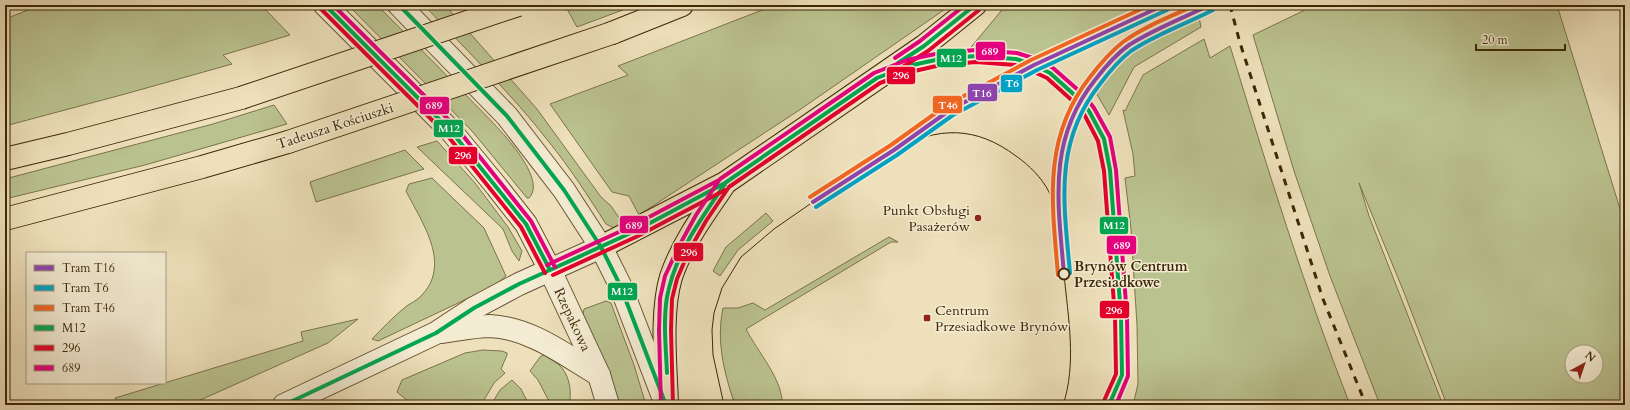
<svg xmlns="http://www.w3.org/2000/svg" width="1630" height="410" font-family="Cardo,serif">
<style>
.green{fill:#bac28f;stroke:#7c744a;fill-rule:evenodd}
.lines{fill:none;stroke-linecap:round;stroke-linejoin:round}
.minor-casing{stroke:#695533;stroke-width:24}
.major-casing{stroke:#3d2706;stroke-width:24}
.minor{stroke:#f3ebd2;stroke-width:22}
.major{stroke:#ede0ba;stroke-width:22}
.tram{stroke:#3d2706;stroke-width:1}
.rail{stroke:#3d2706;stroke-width:3;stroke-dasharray:7 7;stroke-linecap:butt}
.major-bridge-casing{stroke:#3d2706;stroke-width:24;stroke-linecap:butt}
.major-bridge{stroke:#ede0ba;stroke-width:22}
.bus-1-casing{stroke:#f3ebd2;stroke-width:7}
.bus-2-casing{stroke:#f3ebd2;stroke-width:7}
.bus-3-casing{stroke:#f3ebd2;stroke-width:7}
.bus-1{stroke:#00a651;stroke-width:4}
.bus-2{stroke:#e4002b;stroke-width:4}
.bus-3{stroke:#e5007d;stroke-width:4}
.tram-1-casing{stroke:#f3ebd2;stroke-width:7}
.tram-2-casing{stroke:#f3ebd2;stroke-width:7}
.tram-3-casing{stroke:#f3ebd2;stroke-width:7}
.tram-1{stroke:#8e44ad;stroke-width:4}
.tram-2{stroke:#03a2c4;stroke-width:4}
.tram-3{stroke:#f26522;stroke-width:4}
.poi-dot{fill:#8f2418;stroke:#f3ebd2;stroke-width:1.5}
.stop-dot{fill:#f3ebd2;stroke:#3d2706;stroke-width:2}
.labels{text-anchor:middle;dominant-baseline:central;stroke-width:3;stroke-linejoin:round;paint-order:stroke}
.street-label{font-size:14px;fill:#3d2706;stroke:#f3ebd2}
.poi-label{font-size:14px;fill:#3d2706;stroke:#f3ebd2;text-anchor:end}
.stop-label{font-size:14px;font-weight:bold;fill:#3d2706;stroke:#f3ebd2;text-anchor:start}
.line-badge{stroke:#f3ebd2;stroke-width:1.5}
.badge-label{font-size:11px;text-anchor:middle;font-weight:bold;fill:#fff}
</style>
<rect width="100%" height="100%" fill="#ede0ba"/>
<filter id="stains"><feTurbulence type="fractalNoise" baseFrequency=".005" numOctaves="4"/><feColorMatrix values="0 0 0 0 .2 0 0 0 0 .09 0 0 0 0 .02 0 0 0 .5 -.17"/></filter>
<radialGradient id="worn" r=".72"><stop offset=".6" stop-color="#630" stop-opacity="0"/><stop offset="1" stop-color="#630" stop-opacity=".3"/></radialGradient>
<path class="green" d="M41 5H261L290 35 223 55 232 64 125 94 5 126V19Z
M348 5H377C404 33 432 60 459 88 479 109 500 128 517 151 525 162 541 186 529 198H527L472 131Z
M424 5H445L537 109 601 197 611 206 624 225 614 228 606 224C588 196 570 168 549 142 511 93 466 50 424 5Z
M576 5H636L577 27 567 9Z
M775 5H951L798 111 639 215 629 196 612 192 550 104 628 75 618 66Z
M1006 5H1147L1033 57 1004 50 982 49 967 52Z
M1303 5H1557L1625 225V405H1447L1405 295 1359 183 1369 216 1443 405H1380L1330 276 1294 171 1253 35 1303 11ZM1572 352H1596V376H1572Z
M1199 17 1201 27 1134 67 1109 115 1095 91C1121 54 1159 36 1199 17Z
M1204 39 1210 58 1230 46C1267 167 1304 287 1350 405H1132L1134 401 1138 384 1137 325 1131 229 1125 178 1135 176 1133 154 1123 110 1125 111 1143 75Z
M274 105 287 124 145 165 5 199V179L213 124Z
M437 141 475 183 508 227 522 251 519 261 512 251 503 229 417 147Z
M405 150 424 169 316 202 310 182Z
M432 178 484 228 506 276 494 286 378 341 372 339C382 329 392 318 403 309 408 304 415 302 420 297 453 265 422 223 406 191L409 184Z
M766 213 773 221 738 250 720 276 713 271 726 247Z
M889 237 898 242H891L746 329C757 351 784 381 782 405H735C724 373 716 341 723 308H738L753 303 765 310Z
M606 301 611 303 634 365 646 405H616L583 314 584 309Z
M358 319 328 343 189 405H116L115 398 303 341 301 332Z
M483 350 502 351 507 353V355L501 369 505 373 494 383 481 405H413L397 392 402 380 465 353Z
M544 355C550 359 558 363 562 368 570 378 572 393 569 405H551L538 380 530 371 540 357Z
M512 380 521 389 529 405H491L500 390Z"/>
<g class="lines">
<g class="minor-casing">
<g id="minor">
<path id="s1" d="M325 5 451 131 497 187 526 224 550 270 599 375 608 405"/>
<path d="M399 5 507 116 564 190 601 247 620 285 665 402"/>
<path d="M441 332C457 330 475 326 490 326 531 328 565 355 599 375"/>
<path d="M284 405 436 333 474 308 519 284 601 247"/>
</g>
</g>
<g class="major-casing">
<path id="major" d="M612 33 682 5
M5 159 68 144 241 98
M5 219 202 167 288 142
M601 247 725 183 924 46 975 5
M667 405C666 367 660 314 671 277 682 244 704 214 724 185"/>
</g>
<use href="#minor" class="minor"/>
<use href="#major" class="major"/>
<path class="tram" d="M894 150C938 126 976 126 1016 156 1029 165 1042 178 1049 192 1057 208 1059 225 1062 242
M724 405 713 355 712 330 714 313 722 288 741 257 774 229 813 202
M1063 405C1077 364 1068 317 1064 274"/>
<path class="rail" d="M1230 5 1240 43 1323 299 1366 405"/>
<g class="major-bridge-casing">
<path id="major-bridge" d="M241 98 518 5
M288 142 612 33"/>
</g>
<use href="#major-bridge" class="major-bridge"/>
<g class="bus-1-casing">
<path id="bus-1" d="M325 5 451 131 526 224 550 270
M399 5 507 116 564 190 601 247 620 285 666 405
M898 63 924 46 975 5
M550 270 635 231 725 183 877 78 908 66 940 59 976 56 1016 59 1034 65 1050 73 1080 100 1089 111 1104 139 1110 170 1121 317 1122 375 1109 405
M667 373C666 348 663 322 667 297 675 254 701 219 725 184
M284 405 436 333 474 308 519 284 581 256"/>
</g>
<g class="bus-2-casing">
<path id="bus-2" d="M321 9 447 135 521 227 545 273
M901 68 928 51 979 10
M553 275 638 236 725 190
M673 405 671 330 672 299 677 279 689 251 706 221 729 187 880 83 910 72 941 65 976 62 1015 65 1032 71 1047 78 1076 104 1084 114 1098 141 1104 171 1115 317 1116 374 1103 403"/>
</g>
<g class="bus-3-casing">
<path id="bus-3" d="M333 5 456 127 531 221 555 267
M895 58 920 41 965 5
M547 265 632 226 719 180
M661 405 659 330 660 298 665 276 679 246 696 215 720 179 874 73 907 60 940 53 976 50 1017 53 1036 59 1053 68 1085 96 1094 108 1110 137 1116 170 1127 317 1128 376 1116 405"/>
</g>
<use href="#bus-1" class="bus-1"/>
<use href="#bus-2" class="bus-2"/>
<use href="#bus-3" class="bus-3"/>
<g class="tram-1-casing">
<path id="tram-1" d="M813 202 894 150 950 110 1034 65 1164 5
M1064 274C1058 203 1047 140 1095 80 1105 67 1115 55 1129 45 1154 29 1183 18 1210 5"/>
</g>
<g class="tram-2-casing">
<path id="tram-2" d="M816 207 897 155 953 115 1037 70 1167 10
M1070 273C1064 204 1053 143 1100 84 1109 72 1119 60 1131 51 1156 34 1186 24 1213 10"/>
</g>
<g class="tram-3-casing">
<path id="tram-3" d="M810 197 891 145 947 105 1031 60 1150 5
M1058 275C1052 202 1042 138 1090 77 1100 64 1110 52 1123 42 1145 26 1172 16 1196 5"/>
</g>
<use href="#tram-1" class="tram-1"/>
<use href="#tram-2" class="tram-2"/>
<use href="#tram-3" class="tram-3"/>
</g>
<g class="poi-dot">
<circle cx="978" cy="218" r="4"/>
<rect x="923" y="314" width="8" height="8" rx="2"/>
</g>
<circle class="stop-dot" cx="1064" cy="274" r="5.5"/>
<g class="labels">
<g class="street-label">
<text transform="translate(335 126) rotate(-18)">Tadeusza Kościuszki</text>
<text stroke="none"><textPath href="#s1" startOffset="404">Rzepakowa</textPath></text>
</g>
<g class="poi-label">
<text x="970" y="210">Punkt Obsługi<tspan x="970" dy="16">Pasażerów</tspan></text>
<text x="935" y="310" text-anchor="start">Centrum<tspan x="935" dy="16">Przesiadkowe Brynów</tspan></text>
</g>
<g class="stop-label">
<text x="1074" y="266">Brynów Centrum<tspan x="1074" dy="16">Przesiadkowe</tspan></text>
</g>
</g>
<g class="line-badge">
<rect x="975" y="41" width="31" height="20" rx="4" fill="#e5007d"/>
<rect x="936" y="48" width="31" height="20" rx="4" fill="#00a651"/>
<rect x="886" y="66" width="30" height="19" rx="4" fill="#e4002b"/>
<rect x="1000" y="74" width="23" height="19" rx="4" fill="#03a2c4"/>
<rect x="967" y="83" width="31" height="19" rx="4" fill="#8e44ad"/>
<rect x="932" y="95" width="31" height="19" rx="4" fill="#f26522"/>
<rect x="419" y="96" width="31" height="19" rx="4" fill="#e5007d"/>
<rect x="433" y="119" width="31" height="19" rx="4" fill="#00a651"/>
<rect x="448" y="146" width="30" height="19" rx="4" fill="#e4002b"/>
<rect x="619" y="215" width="30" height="19" rx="4" fill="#e5007d"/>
<rect x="1099" y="216" width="30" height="19" rx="4" fill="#00a651"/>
<rect x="1106" y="235" width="31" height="20" rx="4" fill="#e5007d"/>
<rect x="673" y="242" width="31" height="20" rx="4" fill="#e4002b"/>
<rect x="607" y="282" width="31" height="19" rx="4" fill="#00a651"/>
<rect x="1099" y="300" width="31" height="19" rx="4" fill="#e4002b"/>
</g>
<g class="badge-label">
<text x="990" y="55">689</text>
<text x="951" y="62">M12</text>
<text x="901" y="79">296</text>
<text x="1012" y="87">T6</text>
<text x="982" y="97">T16</text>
<text x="948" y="109">T46</text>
<text x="434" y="109">689</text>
<text x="449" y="132">M12</text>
<text x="463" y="159">296</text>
<text x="634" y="229">689</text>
<text x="1114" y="229">M12</text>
<text x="1122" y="249">689</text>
<text x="689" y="256">296</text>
<text x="622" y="295">M12</text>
<text x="1114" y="314">296</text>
</g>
<rect width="1630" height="410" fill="none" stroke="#ede0ba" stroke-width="20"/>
<rect x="6" y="6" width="1618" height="398" fill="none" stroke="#3d2706" stroke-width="2"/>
<rect x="10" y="10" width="1610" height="390" fill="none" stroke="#3d2706"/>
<rect x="26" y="252" width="140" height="132" fill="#f3ebd2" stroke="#aa9d80"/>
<rect x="34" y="265" width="20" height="6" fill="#8e44ad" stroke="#aa9d80"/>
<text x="62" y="272" font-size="12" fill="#3d2706">Tram T16</text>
<rect x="34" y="285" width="20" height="6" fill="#03a2c4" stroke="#aa9d80"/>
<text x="62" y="292" font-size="12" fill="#3d2706">Tram T6</text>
<rect x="34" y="305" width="20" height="6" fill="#f26522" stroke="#aa9d80"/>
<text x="62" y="312" font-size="12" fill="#3d2706">Tram T46</text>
<rect x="34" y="325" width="20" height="6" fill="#00a651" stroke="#aa9d80"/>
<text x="62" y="332" font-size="12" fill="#3d2706">M12</text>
<rect x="34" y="345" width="20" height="6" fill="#e4002b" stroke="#aa9d80"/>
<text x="62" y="352" font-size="12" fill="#3d2706">296</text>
<rect x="34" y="365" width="20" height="6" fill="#e5007d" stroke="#aa9d80"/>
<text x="62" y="372" font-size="12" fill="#3d2706">689</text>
<g transform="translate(1584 364) rotate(40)"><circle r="19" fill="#f3ebd2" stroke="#aa9d80"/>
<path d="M0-3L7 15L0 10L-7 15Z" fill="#8f2418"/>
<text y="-6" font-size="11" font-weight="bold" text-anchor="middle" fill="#3d2706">N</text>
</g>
<path d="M1476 44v6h89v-6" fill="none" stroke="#3d2706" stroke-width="2"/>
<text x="1482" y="44" font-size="12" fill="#3d2706" stroke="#f3ebd2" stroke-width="3" paint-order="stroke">20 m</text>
<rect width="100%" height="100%" filter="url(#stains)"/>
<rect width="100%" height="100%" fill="url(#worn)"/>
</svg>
